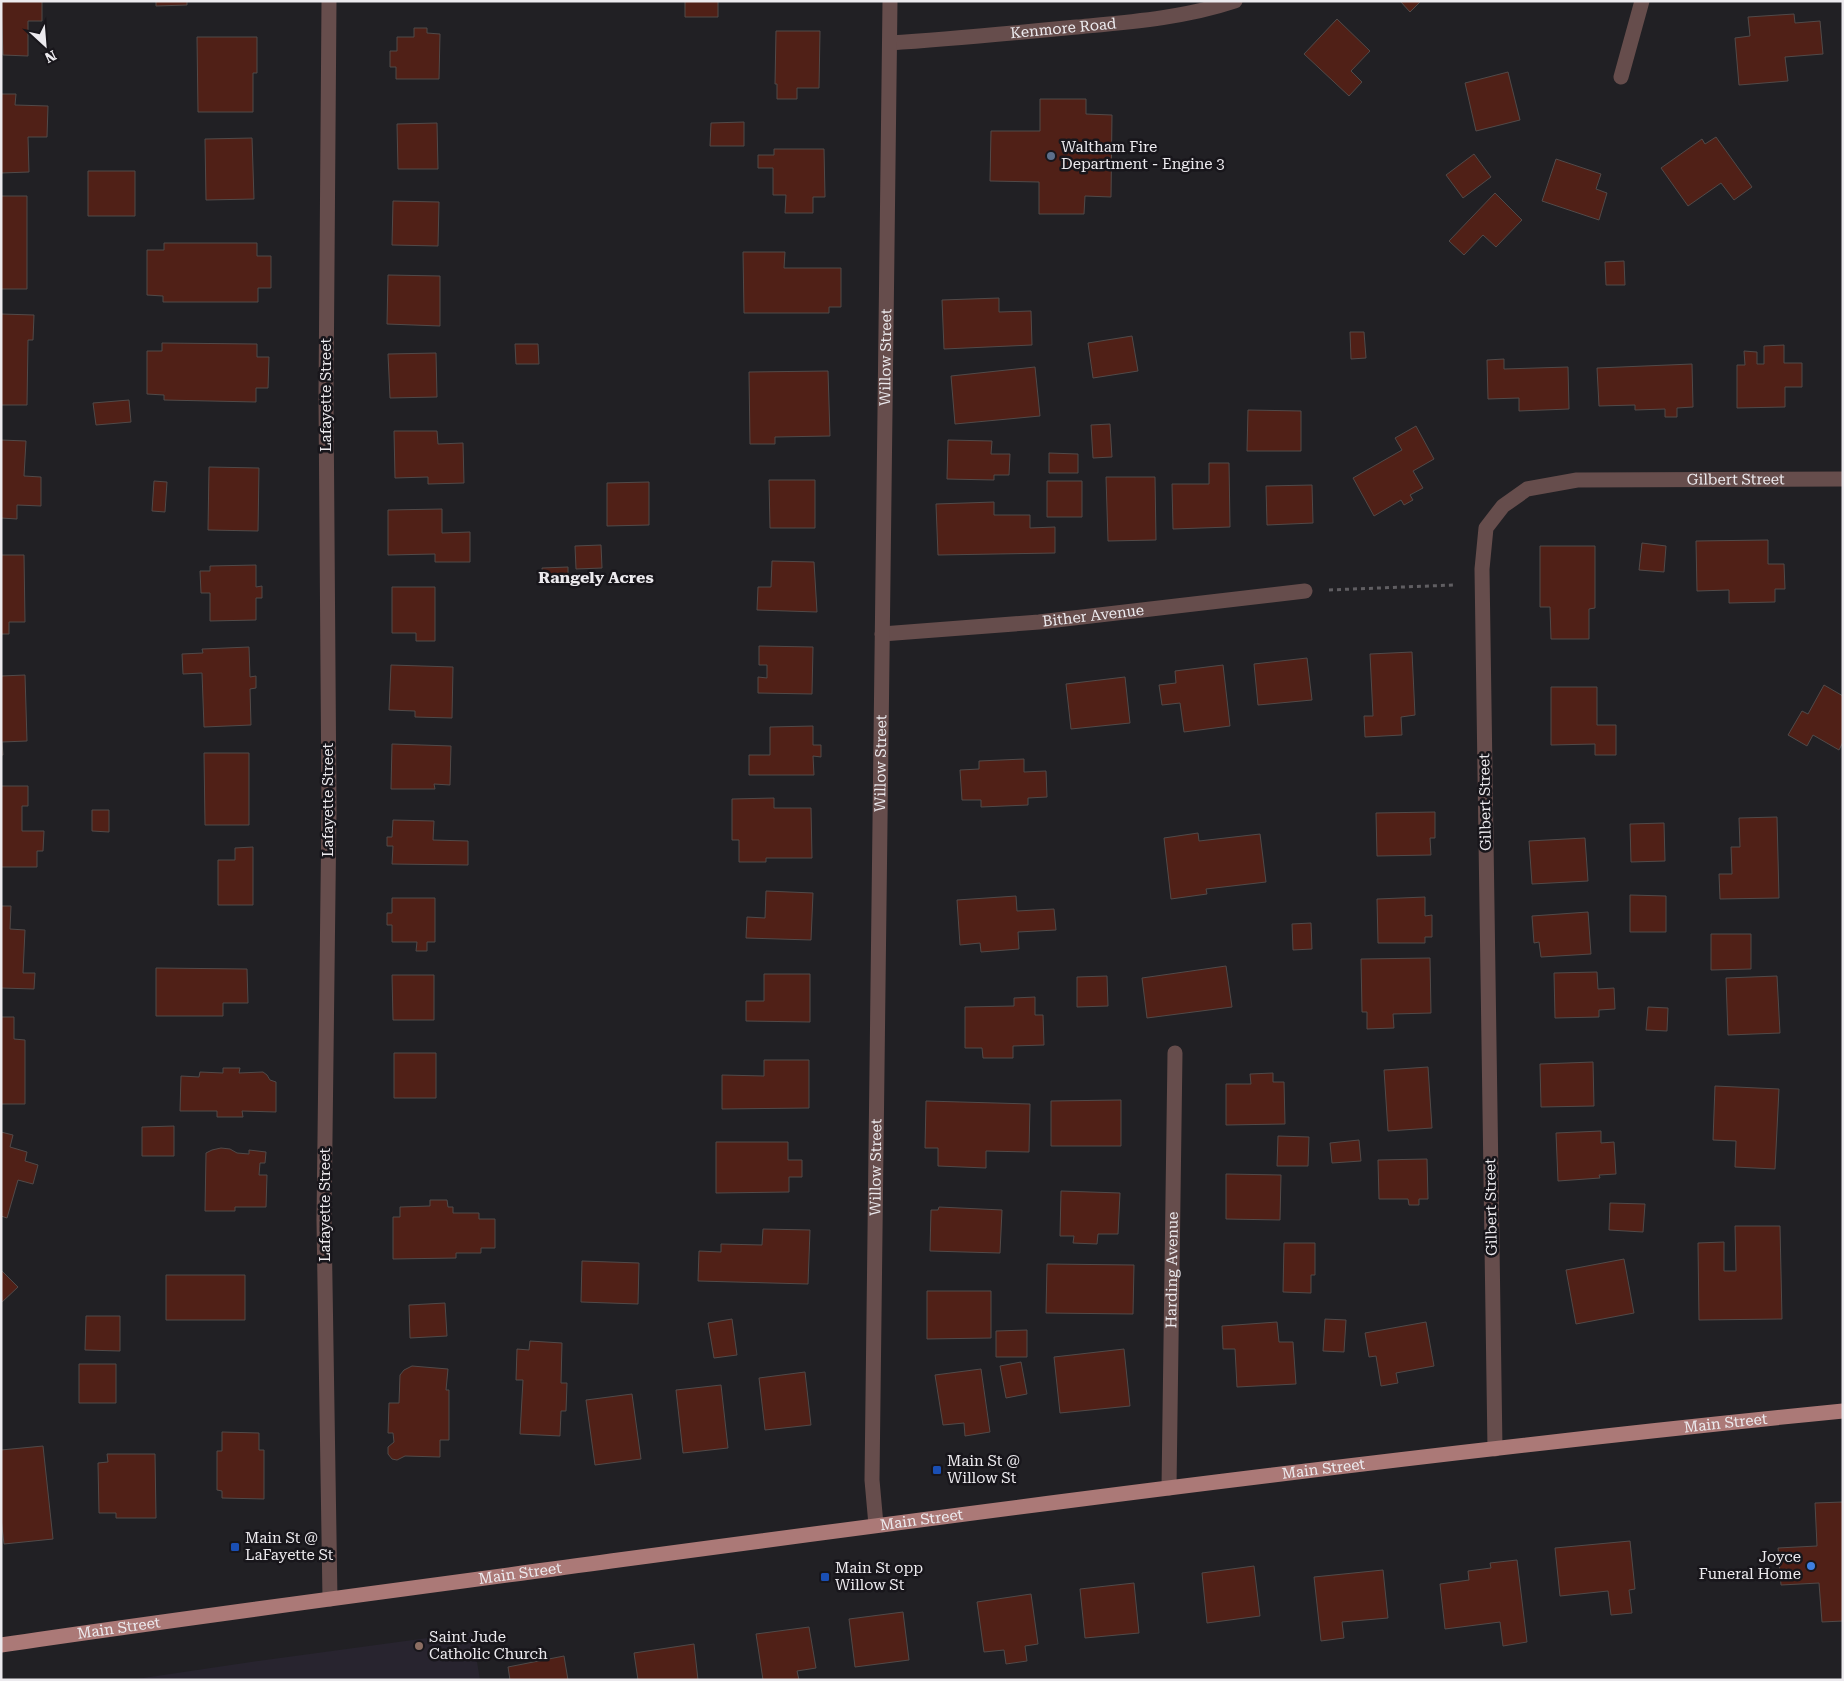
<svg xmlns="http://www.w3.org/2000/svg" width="1844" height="1681" font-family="'Roboto Serif',serif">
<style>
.built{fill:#28242f}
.building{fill:#502017;stroke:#514a49}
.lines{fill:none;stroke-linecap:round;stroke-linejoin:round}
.path{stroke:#605e62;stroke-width:3;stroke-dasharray:4 4;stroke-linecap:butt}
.minor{stroke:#664d4c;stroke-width:15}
.major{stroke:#ab7977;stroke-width:15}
.service-dot{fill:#5c6f8a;stroke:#18161b;stroke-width:2}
.transit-dot{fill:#1a4fb4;stroke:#18161b;stroke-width:2}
.shop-dot{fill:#3f7fe0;stroke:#18161b;stroke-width:2}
.education-dot{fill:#8d6e63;stroke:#18161b;stroke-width:2}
.labels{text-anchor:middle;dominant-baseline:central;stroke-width:5;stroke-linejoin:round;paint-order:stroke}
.street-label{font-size:15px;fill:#eceaee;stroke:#18161b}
.poi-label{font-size:15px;fill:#eceaee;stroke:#18161b;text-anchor:start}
.neighbourhood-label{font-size:16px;font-weight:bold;fill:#eceaee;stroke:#18161b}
</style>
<rect width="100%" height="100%" fill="#212024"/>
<path class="built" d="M472 1632 480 1680H130L258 1661Z"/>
<path class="building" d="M1 1H42V21H28V56L3 55Z
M156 1H187V5L156 6Z
M685 1H718V17H685Z
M1400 1H1421L1410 12Z
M1794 14 1795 23 1820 21 1823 54 1785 57 1788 81 1739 85 1735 38 1750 36 1748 17Z
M1337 19 1370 51 1351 71 1362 82 1349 96 1304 54Z
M414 28H427V33L440 34 439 79H396V67H390V51H397V37H414Z
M776 31H820L819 88H797V99H777V84H775Z
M197 37H257V73H253V112H198Z
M1508 72 1520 120 1476 131 1465 83Z
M1 94H16L15 105 48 106 47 137H28L29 172 1 173Z
M1040 99H1086V114L1112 115 1111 197 1085 196 1084 214H1039V182L990 181 991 131H1040Z
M744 122V146H710L711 123Z
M437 123 438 169H398L397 124Z
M1716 137 1752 187 1734 200 1721 183 1688 206 1661 168 1702 139 1705 144Z
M252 138 254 199 206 200 205 139Z
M774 149H824L825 197H813V213H785L786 195H773V168H758V155H774Z
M1474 154 1491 177 1463 198 1446 175Z
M1556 159 1601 174 1596 189 1607 193 1599 220 1542 201Z
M88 171H135V216H88Z
M1495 193 1522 220 1496 247 1483 235 1464 255 1449 241Z
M1 196H27V289H1Z
M393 201 439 202 438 246 392 245Z
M164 243H257V256H271V288H258V302H163V296L147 295V250H164Z
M743 252H785L784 268H841V307H829V313H744Z
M1624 261 1625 285H1606L1605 262Z
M388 275 440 276V326L387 324Z
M999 298V312L1031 311 1032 345 944 349 942 300Z
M1 314 34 315 33 340H28L27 405H1Z
M1350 332H1364L1366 358 1351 359Z
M1132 336 1138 371 1093 378 1088 343Z
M162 343 257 344V357H269L268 388H256V402L164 400V395L147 394V351H162Z
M515 344H538L539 364H516Z
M1784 345V363H1802V387H1785V407L1737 408V365H1745L1744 351 1757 352V364H1764V346Z
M436 353 437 397 390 398 388 354Z
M1504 359V369L1568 367 1569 409 1519 411V398L1488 399 1487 360Z
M1692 364 1693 407 1677 408V417H1665V409L1635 410V405L1599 406 1597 368Z
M1035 367 1040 416 955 424 951 376Z
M828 371 830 436 775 437V444H750L749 372Z
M129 400 131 422 96 425 93 403Z
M1248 410 1301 411V451H1247Z
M1110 424 1112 457 1093 458 1091 425Z
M1416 426 1434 459 1413 471 1423 488 1410 495 1413 500 1404 505 1401 500 1374 516 1353 478 1402 450 1395 438Z
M394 431H437L438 444 463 443 464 483 428 484V477L395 478Z
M1 440 26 441 24 476 41 477V506L17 505V519L1 518Z
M948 440 992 441 991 454H1010L1009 475H994V480L947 479Z
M1049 453 1078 454V473H1049Z
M1209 463H1229L1230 527 1173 529 1172 484H1209Z
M209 467 259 468 258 531 208 530Z
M1106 477H1155L1156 540 1108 541Z
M769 480H815V528H770Z
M154 481 167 482 165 512 152 511Z
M1047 481H1082V517H1047Z
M649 482V525L607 526V483Z
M1312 485 1313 523 1267 525 1266 486Z
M994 502V515H1030V528L1055 527V553L938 555 936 504Z
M442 509V533L470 532V562H435V554L388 555V510Z
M1768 540V564H1784L1785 589H1775V602L1729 603V590L1697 591 1696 541Z
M1642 543 1666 546 1664 572 1639 570Z
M601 545 602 568 576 569 575 546Z
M1540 546H1595V608L1589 609V639H1551L1550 607H1540Z
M1 555H24L25 622H9V634H1Z
M772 561 814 562 817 612 757 610 758 587H771Z
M256 565V587L262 586V598H256V620L210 621V593H201L200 571H210V566Z
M568 567V582L543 583 542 568Z
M392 587H435V641H416V633H392Z
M759 646 813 647 812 694 758 693V677L767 678V665H759Z
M249 647 250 677 256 676V688L250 689 251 725 204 727 202 673 183 674 182 654 203 653 202 649Z
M1412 652 1415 715 1401 717 1402 735 1365 737 1364 716H1373L1370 654Z
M1307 658 1312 700 1258 705 1254 664Z
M391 665 453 667 452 718 415 717V711L389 710Z
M1223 665 1230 726 1184 732 1180 703 1162 705 1159 685 1176 683 1175 671Z
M25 675 27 741 2 742 3 755H1V676Z
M1125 677 1130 723 1071 729 1066 684Z
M1824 685 1843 696V742L1839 750 1813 735 1807 746 1788 735 1802 711 1808 714Z
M1551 687H1597V725H1616V755H1595V744L1551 745Z
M813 726V745H821V757L813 756 814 775H749V755H770V727Z
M392 744 451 746 450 785 434 784 435 789H391Z
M204 753H249V825H205Z
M1024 759V772L1046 771 1047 797 1028 798V805L981 807V800H962L960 770 979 769V761Z
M1 786H28V806H22V831H44L43 851H37V867H1Z
M774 798V808H811L812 858H766V862H739V840H732V799Z
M92 810H109V832L92 831Z
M1435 812V838H1430L1431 855 1377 856 1376 813Z
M1777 817 1779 898 1720 899 1719 874H1732L1731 847H1740L1739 818Z
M393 820 434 821 433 840 468 841V865L392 864 393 846H387V837H392Z
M1664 823 1665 861 1631 862 1630 824Z
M1198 833 1199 841 1260 834 1266 882 1206 889 1207 894 1171 899 1164 838Z
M1585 838 1588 881 1532 884 1529 841Z
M253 847V905H218V860H235V848Z
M766 891 813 893 811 940 746 938 747 917 765 918Z
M1630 895 1666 896V932H1630Z
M1016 896 1017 911 1054 909 1056 930 1018 932 1019 949 981 952 980 943 960 945 957 900Z
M1425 897V916L1432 915V937H1425V943H1378L1377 899Z
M392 898H435V942H427V951H416L417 942H392V925H387V913H392Z
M1 906H11L10 929 25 930 23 973H35L34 989 1 988Z
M1588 912 1591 954 1541 957 1539 942 1534 943 1532 916Z
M1311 923 1312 949 1293 950 1292 924Z
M1711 934H1751V969L1711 970Z
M1430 958 1431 1013 1393 1014 1394 1028 1367 1029V1012H1362L1361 959Z
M1226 966 1232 1007 1147 1018 1142 978Z
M156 968 247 969 248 1003H223V1016H156Z
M1597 972 1598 989 1614 988 1615 1009 1599 1010V1017L1555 1018 1554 973Z
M764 974H810V1022L746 1021V1001H764Z
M392 975H434V1020H393Z
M1107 976 1108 1006 1077 1007V977Z
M1777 976 1780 1033 1728 1035 1726 978Z
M1035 997V1015H1043L1044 1045 1013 1046V1058H983L982 1048H965V1007L1014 1006V998Z
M1648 1007 1668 1008 1667 1031 1646 1030Z
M1 1017H14V1039L25 1040V1104H1Z
M394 1053H436V1098H394Z
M764 1060H809V1108L722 1109V1075L764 1076Z
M1593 1062 1594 1106 1541 1107 1540 1064Z
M1428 1067 1432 1128 1388 1131 1384 1070Z
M223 1068H240L239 1073 263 1072 267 1075 270 1080 276 1082V1112L242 1111 243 1117H217V1111H180L181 1076 199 1077 200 1072 223 1073Z
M1273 1073V1082H1284L1285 1124 1226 1125V1084H1251L1250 1074Z
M1715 1086 1779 1089 1775 1169 1735 1167 1736 1141 1713 1140Z
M1121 1100V1146H1051V1101Z
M926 1101 1030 1104 1029 1152 986 1151V1168L938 1166V1148H925Z
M174 1126V1156H142V1127Z
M1601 1131V1143L1614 1142 1616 1174 1599 1175 1600 1178 1558 1181 1556 1133Z
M1 1132 13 1135 10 1147 27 1152 25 1161 38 1165 33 1184 18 1180 7 1218 1 1216Z
M1278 1136 1309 1137 1308 1166H1277Z
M1359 1140 1361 1161 1332 1163 1330 1143Z
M716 1142H788V1160H802V1177H789V1192L716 1193Z
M221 1148 230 1149 237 1153 249 1154V1150L266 1152 265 1163H260L259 1175H267L266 1207H235V1211H205L206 1153 212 1150Z
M1427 1159 1428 1199H1419V1205H1409L1408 1199H1379L1378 1160Z
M1226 1174 1281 1175 1280 1220 1226 1219Z
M1061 1191 1120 1193 1118 1234H1098L1097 1244 1073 1243 1074 1236H1060Z
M430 1200H447L448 1207H453V1213H479V1219H495V1248H481V1253H456V1258L393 1259V1217H400V1207L430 1206Z
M1610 1203 1645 1204 1643 1232 1609 1230Z
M939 1207 1002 1210 1000 1253 930 1251 931 1210H938Z
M1735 1226H1780L1782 1319 1699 1320 1698 1243 1724 1242V1271H1736Z
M763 1229 810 1230 808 1284 698 1281 699 1251 721 1252V1244L762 1245Z
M1284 1243H1315V1275H1311V1293L1283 1292Z
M1624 1259 1634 1313 1576 1324 1566 1270Z
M582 1261 639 1263 638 1304 581 1302Z
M1047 1264 1134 1265 1133 1314 1046 1313Z
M1 1270 18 1287 1 1303Z
M166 1275H245V1320H166Z
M927 1291H991V1338L927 1339Z
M445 1303 447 1336 410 1338 409 1305Z
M86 1316H120V1351L85 1350Z
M732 1319 737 1355 714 1358 708 1323Z
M1325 1319 1346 1320 1344 1352 1323 1351Z
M1277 1322 1279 1342H1293L1296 1384 1237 1387 1235 1349H1223L1222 1326Z
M1426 1322 1434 1366 1396 1373 1398 1383 1381 1386 1376 1356 1369 1357 1365 1333Z
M1027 1330V1357H996V1331Z
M530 1341 562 1343 561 1383H567L566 1411H561L560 1436 520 1434 523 1380H516L517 1349 529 1350Z
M1124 1349 1130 1406 1060 1413 1054 1357Z
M1021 1362 1027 1394 1006 1398 1000 1366Z
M79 1364H116V1403H79Z
M412 1366 448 1369 446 1390H449V1440H440V1457L405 1456 397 1460 392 1459 388 1454V1447L394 1442 393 1433H388L389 1403H399L400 1375 404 1370Z
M981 1369 990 1432 965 1436 964 1423 943 1425 935 1375Z
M805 1372 811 1425 765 1430 759 1378Z
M721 1385 728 1448 683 1453 676 1390Z
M632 1394 641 1459 595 1465 586 1400Z
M222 1432 259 1433V1450H264V1499L222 1498V1491L217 1490V1451H222Z
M43 1446 53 1539 4 1544 1 1518V1450Z
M107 1454H155L156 1518H116V1513H99L98 1463 108 1462Z
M1843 1502V1621L1822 1622 1819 1583 1781 1585 1778 1548 1817 1546 1815 1503Z
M1630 1541 1635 1589 1629 1590 1632 1613 1611 1615 1608 1591 1560 1596 1555 1548Z
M1517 1560 1527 1642 1503 1646 1500 1622 1445 1629 1440 1584 1469 1580 1468 1571 1491 1568 1490 1563Z
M1254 1566 1260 1616 1207 1623 1202 1573Z
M1383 1570 1388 1618 1342 1622 1344 1638 1321 1641 1314 1577Z
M1134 1583 1139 1633 1085 1638 1080 1589Z
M1031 1594 1038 1644 1025 1646 1027 1661 1006 1664 1004 1650 984 1652 977 1602Z
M903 1612 909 1660 855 1667 849 1619Z
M809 1627 816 1668 797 1671 799 1680H763L756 1634Z
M694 1644 698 1680H638L634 1653Z
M564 1656 568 1680H510L508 1667Z"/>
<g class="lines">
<path class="path" d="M1329 590 1453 585"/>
<g class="minor">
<path d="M329 1 326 396 329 809 324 1220 330 1599"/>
<path id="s1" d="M890 43C952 39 1014 33 1077 27 1130 22 1184 18 1235 1"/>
<path d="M1621 77 1642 1"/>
<path id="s2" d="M882 634 1039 622 1305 591"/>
<path id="s3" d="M1495 1449 1482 569 1486 528 1503 506 1527 489 1577 480 1843 479"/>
<path id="s4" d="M1169 1488 1175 1053"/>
<path id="s5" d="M876 1525 872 1480 890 1"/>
</g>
<path class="major" id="s6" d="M1 1645C204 1615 408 1589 611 1561 1021 1506 1431 1452 1843 1411"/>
</g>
<circle class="service-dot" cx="1051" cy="156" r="5"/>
<g class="transit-dot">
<rect x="932" y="1465" width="10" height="10" rx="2.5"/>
<rect x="230" y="1542" width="10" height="10" rx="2.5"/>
<rect x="820" y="1572" width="10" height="10" rx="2.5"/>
</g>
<circle class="shop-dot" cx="1811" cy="1566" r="5"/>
<circle class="education-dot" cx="419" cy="1646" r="5"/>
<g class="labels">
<g class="street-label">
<text stroke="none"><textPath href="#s1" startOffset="174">Kenmore Road</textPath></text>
<text stroke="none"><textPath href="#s5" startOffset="1168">Willow Street</textPath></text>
<text transform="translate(326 395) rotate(-90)">Lafayette Street</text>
<text stroke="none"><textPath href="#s3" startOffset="1188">Gilbert Street</textPath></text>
<text stroke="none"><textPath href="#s2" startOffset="212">Bither Avenue</textPath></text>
<text stroke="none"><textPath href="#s5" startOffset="762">Willow Street</textPath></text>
<text transform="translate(328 800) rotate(-90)">Lafayette Street</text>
<text transform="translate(1485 802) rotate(-91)">Gilbert Street</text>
<text stroke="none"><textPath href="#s5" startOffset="358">Willow Street</textPath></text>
<text transform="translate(325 1205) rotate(-90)">Lafayette Street</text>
<text transform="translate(1491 1207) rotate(-91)">Gilbert Street</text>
<text stroke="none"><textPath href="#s4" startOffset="218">Harding Avenue</textPath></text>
<text stroke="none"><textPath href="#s6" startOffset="1739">Main Street</textPath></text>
<text stroke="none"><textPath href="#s6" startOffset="1334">Main Street</textPath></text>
<text stroke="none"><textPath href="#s6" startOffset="929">Main Street</textPath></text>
<text stroke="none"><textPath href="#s6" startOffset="524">Main Street</textPath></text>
<text stroke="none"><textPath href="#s6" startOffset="119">Main Street</textPath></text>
</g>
<g class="poi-label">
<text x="1061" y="147">Waltham Fire<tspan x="1061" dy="17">Department - Engine 3</tspan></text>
<text x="947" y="1461">Main St @<tspan x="947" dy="17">Willow St</tspan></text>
<text x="245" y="1538">Main St @<tspan x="245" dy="17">LaFayette St</tspan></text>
<text x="1801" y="1557" text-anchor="end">Joyce<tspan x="1801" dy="17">Funeral Home</tspan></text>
<text x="835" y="1568">Main St opp<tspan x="835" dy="17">Willow St</tspan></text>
<text x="429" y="1637">Saint Jude<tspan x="429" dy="17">Catholic Church</tspan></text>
</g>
<g class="neighbourhood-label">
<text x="596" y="577">Rangely Acres</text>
</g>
</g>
<rect width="1844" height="1681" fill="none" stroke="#eceaee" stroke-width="5"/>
<g transform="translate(45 45) rotate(154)" stroke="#18161b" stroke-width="4" paint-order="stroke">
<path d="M0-4L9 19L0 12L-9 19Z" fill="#eceaee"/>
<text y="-8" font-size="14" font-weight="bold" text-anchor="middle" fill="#eceaee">N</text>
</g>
</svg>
